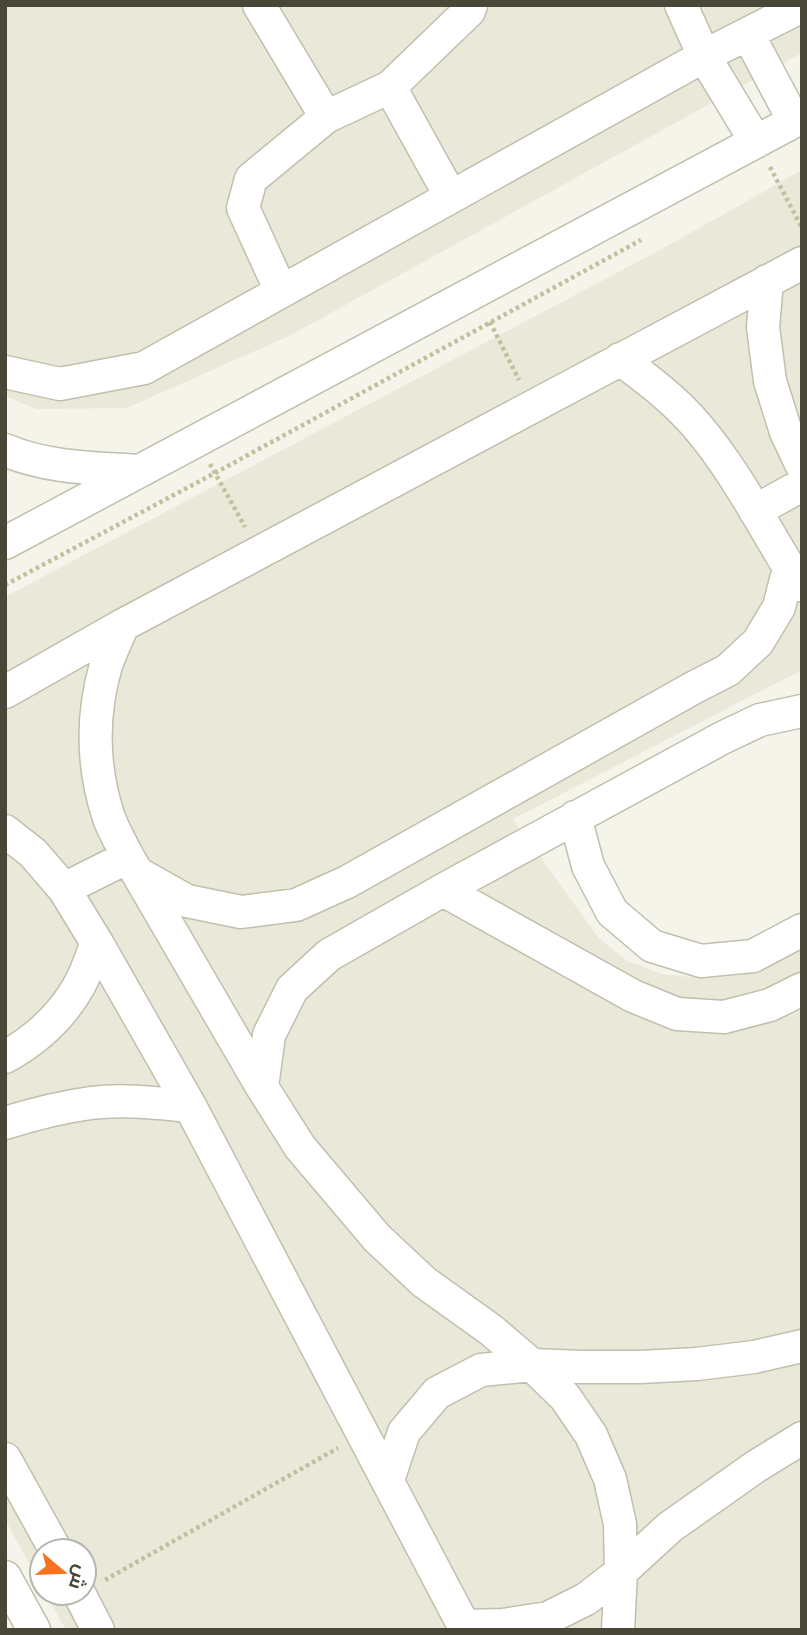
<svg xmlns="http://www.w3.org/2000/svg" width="807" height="1635" font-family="Cabin,Cairo,sans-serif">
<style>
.residential{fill:#e9e8d9}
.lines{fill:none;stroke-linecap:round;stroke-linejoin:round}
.minor-casing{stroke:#c1bfad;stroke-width:35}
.path{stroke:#c3be9e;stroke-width:4.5;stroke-dasharray:3.5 3.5;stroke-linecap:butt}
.minor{stroke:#fff;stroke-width:32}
</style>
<rect width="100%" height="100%" fill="#f5f4eb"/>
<path class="residential" d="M5 5H802V53L291 335 127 408 36 409 5 396Z
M802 170V670L513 819 598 937 627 961 662 974 699 978 737 976 802 945V1630H66L45 1593H84V1551H42V1587L7 1523 5 1524V597L660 250Z"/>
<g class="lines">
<g class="minor-casing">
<path id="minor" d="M259 5 326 117
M681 5 704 56 756 142
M748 34 794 121
M390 87 451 197
M767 281 763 327 770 381 786 432 802 466
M281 291 243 208 251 179 326 117 390 87 469 11 471 5
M620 359C647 379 675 400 697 426 738 474 766 532 800 585
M5 372 60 384 144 368 704 56 802 6
M5 450C47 468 94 468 139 471
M755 511 802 485
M5 543 802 117
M123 625C117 638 111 652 106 665 91 717 92 767 109 818 114 831 121 844 128 857L262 1087 300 1147 377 1238 424 1282 491 1330 532 1365 565 1397 591 1435 610 1479 620 1524 621 1572 618 1630
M5 692 123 625 802 263
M575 817 588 866 612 912 652 946 701 961 753 956 802 930
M5 831 33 853 64 889 97 943 190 1106 466 1630
M139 874 187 901 241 912 296 905 347 882 693 688 728 670 758 642 779 607 789 568
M64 889 128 857
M443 890 633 996 677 1014 724 1017 770 1005 802 989
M5 1057C36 1040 63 1015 80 984 87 971 91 957 97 943
M262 1087 269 1035 292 989 329 955 443 890 722 738 760 720 802 711
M5 1123C34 1114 61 1107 91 1103 123 1099 157 1103 190 1106
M5 1459 56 1551
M388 1480 404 1432 437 1393 481 1370 532 1365 582 1367H640L697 1364 754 1357 802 1346
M5 1577 34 1630
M79 1593 98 1630
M464 1626 503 1625 548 1618 586 1599 621 1572 670 1527 755 1467 802 1438"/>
</g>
<path class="path" d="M770 167 802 228
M490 322 519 380
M210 464 245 527
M5 585 215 473 641 240
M105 1580 338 1448"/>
<use href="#minor" class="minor"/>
</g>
<rect width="807" height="1635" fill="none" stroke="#494738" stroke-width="14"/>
<g transform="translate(63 1572) rotate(109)"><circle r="33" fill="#ffffff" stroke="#b6b5af" stroke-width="2"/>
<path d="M0-5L12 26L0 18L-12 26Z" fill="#f8721f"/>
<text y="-10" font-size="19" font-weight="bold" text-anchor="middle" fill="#494738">ش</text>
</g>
</svg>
